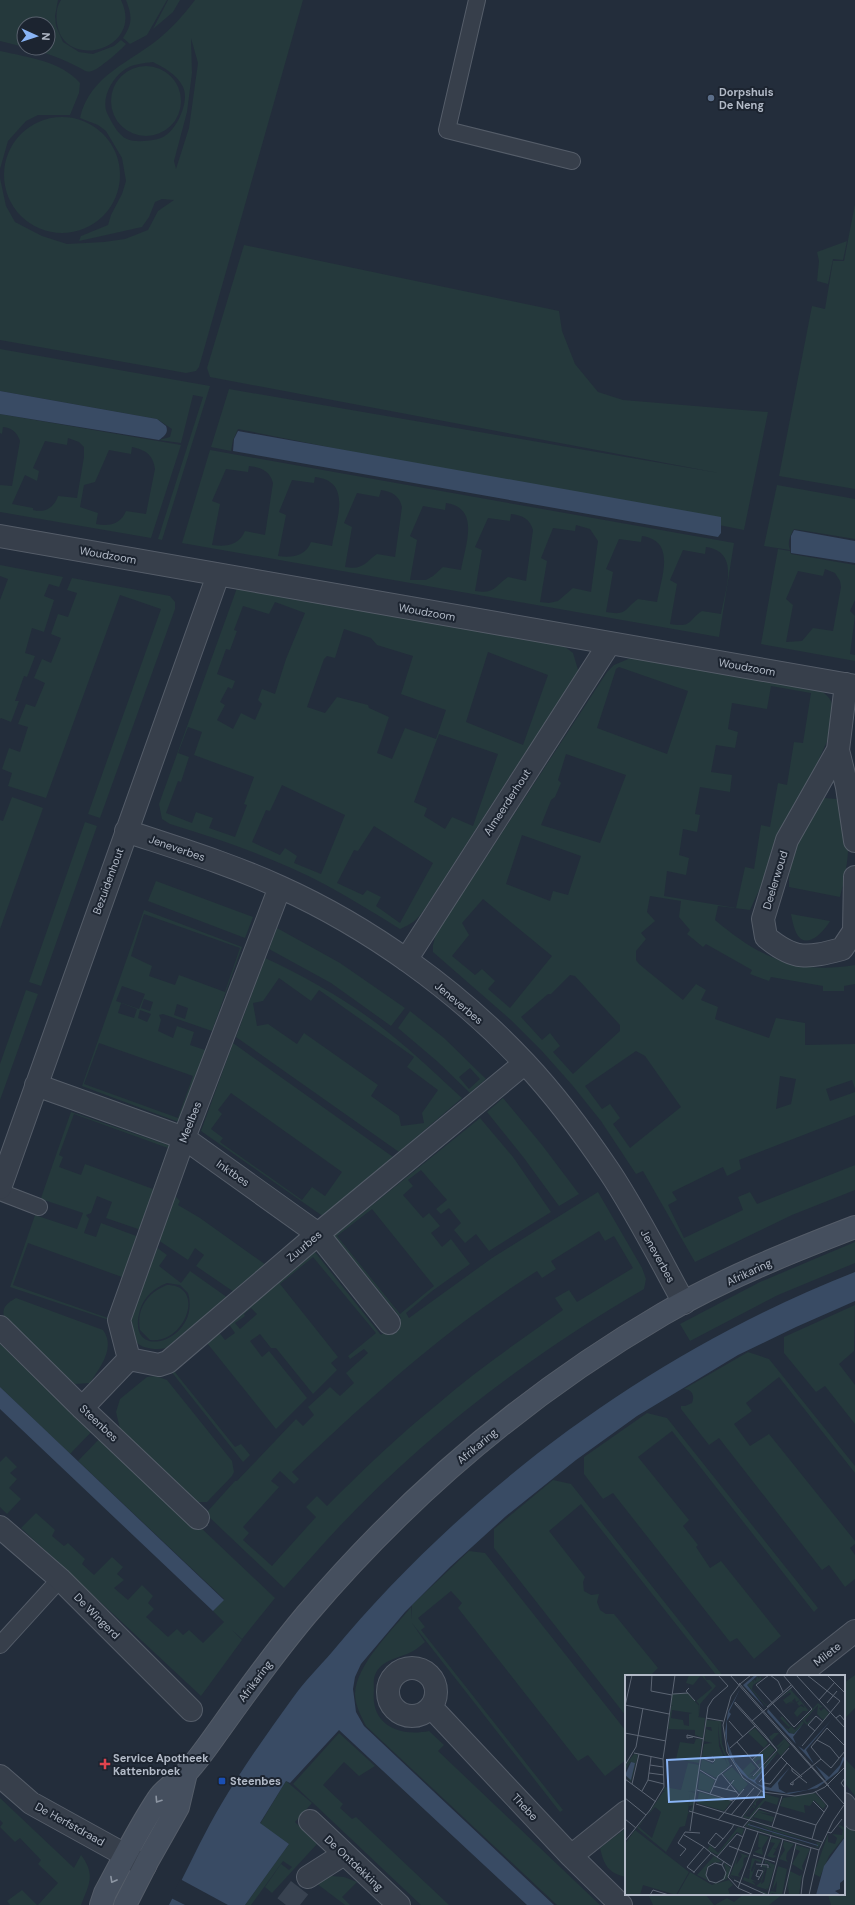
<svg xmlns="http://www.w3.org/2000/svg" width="855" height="1905" font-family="'DM Sans',sans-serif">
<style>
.green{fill:#25393c;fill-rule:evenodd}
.water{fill:#394b64}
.pier{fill:#232d3b}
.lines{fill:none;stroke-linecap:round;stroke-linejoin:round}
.street-tunnel{stroke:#384250;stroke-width:22;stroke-dasharray:22 11;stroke-linecap:butt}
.lane-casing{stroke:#555d69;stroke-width:18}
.street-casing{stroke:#555d69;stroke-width:24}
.secondary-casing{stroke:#555d69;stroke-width:24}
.lane{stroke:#373f4b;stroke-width:16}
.street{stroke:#373f4b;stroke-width:22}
.secondary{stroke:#454f5e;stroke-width:22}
.oneway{stroke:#8c95a2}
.service-dot{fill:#5c6f8a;stroke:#1c2430;stroke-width:1.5}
.health-dot{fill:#e0444e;stroke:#1c2430;stroke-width:1.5}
.transit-dot{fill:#1a4fb4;stroke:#1c2430;stroke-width:1.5}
.labels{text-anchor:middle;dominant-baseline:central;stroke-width:4;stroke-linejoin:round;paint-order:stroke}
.poi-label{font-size:11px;font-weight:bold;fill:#b2bac7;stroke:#1c2430;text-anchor:start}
.street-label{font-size:11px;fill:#b2bac7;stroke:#1c2430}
.inset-road{fill:none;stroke:#5c6573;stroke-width:1}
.view{fill:#89b4f5;fill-opacity:0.15;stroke:#89b4f5;stroke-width:2}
.inset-edge{fill:none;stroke:#b2bac7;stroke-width:2}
</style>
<rect width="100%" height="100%" fill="#232d3b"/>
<path class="green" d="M0 0H58L55 16 56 26 63 42 79 52 93 54 114 46 121 40 126 44C121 50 98 70 92 71 87 73 84 70 80 68 63 59 47 53 28 48H48V24H24V47L0 41Z
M61 0H121C145 49 65 72 57 24 56 16 56 7 61 0Z
M126 0H167L147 35 130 44 123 38C133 23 132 16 126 0Z
M168 0H180L173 12 153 29Z
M195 0H303L199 367 196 371 186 373 0 340V178L6 206 15 222 42 236 67 244 104 242 125 239 148 230 158 211 174 200 162 199 155 202 149 217 142 227 79 241 81 236 108 225 111 215 122 194 126 181 122 158 106 131 98 125 80 118C90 74 131 63 162 36 174 26 186 12 195 0ZM191 38 198 63 189 128 176 169 174 161 187 112 192 73ZM153 62C164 68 177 74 183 87 190 101 177 130 163 137 155 141 135 143 127 139 119 136 112 123 108 115 100 101 111 79 124 70 132 64 144 63 153 62Z
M0 51C27 57 61 61 80 83L79 93 70 115H38L26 121 8 141 0 169Z
M111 101a35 35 0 1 1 70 0a35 35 0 1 1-70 0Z
M4 175a58 58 0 1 1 116 0a58 58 0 1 1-116 0Z
M855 204V489L779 476 812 306 825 309 833 261H844Z
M847 241 843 260 833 259 828 284 817 281 819 261 817 252Z
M244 245 559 311 562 331 575 364 598 392 623 400 768 412 744 530 238 429 233 440 231 451 211 447 229 389 719 473 210 377 207 368Z
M0 349 210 386 162 540 158 539 203 397 193 395 181 443 159 440 170 437 172 429 157 419 0 391Z
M0 414 181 445 151 538 0 512V485L12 486 20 441C17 432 12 428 3 427L2 434 0 433ZM68 438 79 442 84 447V457L77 498 58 496C54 508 45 513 33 510V508L12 504 25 475 37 481 39 471 33 468 45 441 67 445ZM132 447C145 450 153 454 155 469L146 514 126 511C121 524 109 527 96 524L98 513 80 507 84 485 95 482 109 450 131 454Z
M210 450 734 543 719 637 182 543ZM249 466C261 467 270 471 273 483L265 535 245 531C239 545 227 547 212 545L220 504 212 501 226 469 248 472ZM315 477C353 481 336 520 332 546L311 542C306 556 292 558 278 556L286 515 279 512 292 480 314 483ZM381 490C392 492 399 495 402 507L395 557 377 554C364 563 364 570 345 567L352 527 344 523 357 493 379 497ZM446 503C481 508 465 546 461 570L443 567 433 576 426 580H410L417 540 410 536 423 506 445 510ZM511 514C522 515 530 519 533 530L526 581 508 577C494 587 495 594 475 591L482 550 475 547 488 518 510 521ZM576 525 590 529 598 541 591 592 573 588 558 601 549 603 540 602 547 561 541 558 553 528 575 531ZM642 536C677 541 661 578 657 602L638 599C624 609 628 616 606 612L613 572 606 569 619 539 641 542ZM706 547C741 552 725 590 721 614L702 611C688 620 693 628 670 624L677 584 670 580 683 550 705 554Z
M777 485 855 499V539L794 529C790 535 787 543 790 550L764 546Z
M778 549 790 551 791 554 855 565V600L850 611 855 616 850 654 855 655V661L761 644ZM825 569 835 573 840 581 841 587 833 631 813 628 802 641 786 642 793 605 786 599 798 571 823 576Z
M0 565 63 577 59 587 49 584 44 596 54 600 44 632 32 628 25 653 35 656 27 677 24 676 15 701H19L11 722 1 718 0 719V600L8 579 0 576Z
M72 578 170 596 175 602V609L100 818 88 814 161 609 120 595 46 798 8 786 12 773 2 769 9 748 20 752 28 727 18 724 26 704 35 707 45 683 34 678 42 659 51 663 61 638 51 634 58 614 68 617 77 593 67 590Z
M237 588 560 643 573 653 579 673 523 756 426 907C417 920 414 923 400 929 376 914 352 899 326 885 277 859 223 840 170 824L162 819 159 804ZM275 602 305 613 286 659 275 694 262 689 258 700 262 704 255 720 241 713 233 729 217 720 225 705 220 702 228 687 232 689 235 681 217 674 226 649 230 650 237 631 234 630 243 606 269 614ZM344 629 371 638 377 645 413 656 401 694 446 710 436 739 405 728 392 759 377 753 389 717 369 708 368 705 337 697 325 713 307 707 324 659 327 656 335 658ZM488 652 548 675 523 745 466 722ZM188 727 202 732 194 755 254 777 244 804 247 805 235 837 209 828 213 818 196 812 192 823 166 813 178 781 181 782 189 757 178 753ZM439 734 498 754 473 826 452 817 445 829 424 816 427 808 414 802ZM282 785 345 815 321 874 294 863 297 856 285 848 280 855 252 842 266 810 270 811ZM374 826 433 863 400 923 376 906 381 897 367 890 363 895 337 883 354 850 358 851Z
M633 657 819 690C835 699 833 707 835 724L750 910 718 906 715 920C759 957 796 975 855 965V984L844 986V991H823V986L771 977 769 981 750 974 752 970 706 944 703 947 687 934 690 930 679 917 681 901 650 896 647 912 655 921 641 933 646 939 636 951V960L639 964 683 1000 696 984 706 990 701 1000 718 1007 715 1019 769 1038 776 1018 805 1023V1045L855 1044V1089L852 1080 826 1089 830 1101 855 1092V1115L739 1160 741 1169 727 1176 723 1167 672 1192 677 1200 668 1205 684 1238 743 1210 738 1197 750 1192 757 1204 855 1165V1190L792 1215 695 1262 643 1171 636 1174 601 1121 573 1086 542 1051 511 1020 433 952V945L436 934 607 672 614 665ZM619 667 688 691 667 754 597 728 616 669ZM771 686 811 693 803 743 794 742 787 785 778 783 770 827 761 825 754 869 745 867 736 908 664 896 667 871 686 875 689 858 679 855 683 829 697 832 700 815 695 814 700 787 730 792 732 775 711 772 716 745 735 748 738 732 728 729 732 703 767 709ZM566 754 626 775 600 843 541 825 551 800 555 797 561 783 558 780ZM522 835 581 856 568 895 553 891 550 901 506 884ZM483 899 552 956 510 1008 488 989 495 981 482 969 475 975 452 956 469 935 462 923ZM570 975 575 976 620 1025V1031L573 1074 553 1052 560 1046 550 1033 542 1040 521 1017 548 994H551ZM636 1051 645 1056 681 1107 630 1148 613 1124 620 1118 610 1104 602 1109 585 1086ZM780 1076 796 1079 791 1104 776 1109Z
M12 797 43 808 0 929V820L3 821Z
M824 798 837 799C855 827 848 866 840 897L789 887C788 859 804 817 824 798Z
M85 822 97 826 41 986 29 982Z
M156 881 253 917 245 938 148 901Z
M144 910 242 947 212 1031 163 1014 159 1015 161 1020 158 1031 173 1038 177 1026 194 1032 190 1045 205 1050 210 1038 181 1123 82 1086ZM144 914 240 948 225 992 179 975 175 985 149 976 152 966 131 956ZM122 986 145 994 139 1009 116 1001ZM144 999 153 1002 150 1011 141 1008ZM121 1003 137 1009 134 1018 118 1013ZM177 1004 188 1008 185 1019 174 1015ZM140 1010 151 1014 147 1022 138 1018ZM99 1043 193 1076 178 1118 84 1084Z
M791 914 830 921C823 933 804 953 795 930 793 925 792 919 791 914Z
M277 928 340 963 405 1008 391 1026 331 983 269 949Z
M265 958C308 978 352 1003 389 1033 414 1053 438 1076 462 1098L399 1152 236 1037ZM279 978 311 1001 319 990 414 1057 407 1067 438 1090 422 1113 424 1123 401 1126 399 1116 371 1096 378 1085 304 1033 297 1044 268 1024 257 1026 253 1003 263 1001Z
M26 990 38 994 0 1100V1064Z
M410 1011 444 1038 486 1079 470 1093 438 1062 398 1028ZM470 1068 480 1079 469 1089 459 1077Z
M233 1043 393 1157 324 1217 201 1131ZM231 1093 342 1172 325 1196 312 1187 302 1200 220 1142 223 1138 211 1129 222 1114 218 1110Z
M503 1098 542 1145 579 1194 559 1206 524 1158 487 1112Z
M71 1112 171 1146 141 1230 106 1218 112 1202 97 1196 91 1213 86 1215 89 1219 84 1233 96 1237 101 1223 139 1237 109 1320 10 1287ZM74 1114 168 1148 153 1189 85 1164 81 1175 59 1167 63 1157 59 1155ZM44 1200 83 1213 77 1229 38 1216ZM28 1243 122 1277 108 1318 13 1285Z
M480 1118 513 1157 551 1212 489 1251 476 1234 465 1243 454 1230 461 1223 449 1208 441 1214 436 1209 447 1200 421 1170 408 1180 413 1186 403 1195 423 1218 429 1213 440 1226 431 1233 442 1247 451 1239 470 1264 432 1291 406 1313 409 1318 492 1258 598 1192 642 1268 646 1279 644 1289C532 1354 426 1434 337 1529 319 1548 302 1568 284 1588L207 1515V1512L235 1481H237L296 1419 303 1426 314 1415 308 1407 330 1387 340 1396 354 1383 346 1373 368 1353 364 1349 350 1359 348 1356 376 1333 313 1257 280 1284 338 1357 331 1363 337 1370 313 1394 276 1348H271L260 1334 250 1341 262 1357 269 1351 307 1398 276 1429 207 1343 174 1371 235 1447 241 1444 250 1455 243 1462 170 1370 218 1331 225 1340 235 1333 228 1323 315 1252 381 1335 401 1318 334 1236ZM372 1209 434 1286 400 1314 337 1236ZM599 1231 605 1241 614 1236 633 1268 577 1302 569 1290 555 1298 563 1310C521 1340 478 1369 439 1403 399 1435 363 1470 327 1506L317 1496 306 1507 316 1517 272 1566 243 1540 249 1533 243 1527 279 1487 271 1481 280 1471 294 1484 299 1479 292 1472C369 1398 447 1328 537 1271L542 1278 556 1269 551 1261ZM251 1308 257 1314 240 1329 235 1323 245 1316 244 1314Z
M175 1196 180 1201 178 1205 200 1218 266 1265 234 1292 196 1266 204 1255 195 1248 188 1260 158 1240Z
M855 1242V1263L778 1295 690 1341 680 1324 760 1282Z
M156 1247 167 1255 159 1266 181 1283 190 1271 228 1298C213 1311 184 1342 166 1348 159 1350 151 1349 144 1347 131 1342 130 1329 130 1316ZM167 1283 180 1285 188 1293C202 1341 124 1365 140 1310 144 1297 154 1288 167 1283Z
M167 1285C207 1285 185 1345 150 1340L140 1330C136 1309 148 1292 167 1285Z
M16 1298 103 1330C116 1348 100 1367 90 1383L75 1384 58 1371 5 1320C1 1309 5 1304 16 1298Z
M855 1305 854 1351 839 1364 855 1385V1424L825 1386 816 1392 784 1353V1337Z
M0 1337 96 1427 70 1454 0 1387Z
M748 1352 769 1359 855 1466V1473L779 1377 746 1403 752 1411 734 1424 750 1446 769 1434 855 1541V1544L850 1548 855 1555V1579L845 1587 829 1565 822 1570 719 1438 709 1445 681 1409V1406H685L692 1403C695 1396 692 1389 684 1389Z
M156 1376 167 1380 232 1461 234 1472 232 1476 207 1502H198L182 1490 120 1429 116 1412 120 1399 147 1377Z
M647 1413 667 1418 818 1608 814 1612 672 1431 638 1457 689 1520 683 1526 698 1545 696 1547 710 1568 721 1561 781 1636 754 1659 737 1638 730 1642 613 1493 603 1499 584 1474V1457Z
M103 1435 275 1598 242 1639 232 1630 242 1640 201 1696 21 1528 36 1513 55 1530 52 1536 64 1546 68 1543 85 1559 82 1564 94 1575 112 1557 123 1567 117 1574 124 1580 114 1588 128 1600 142 1585 153 1596 148 1603 154 1609 146 1617 168 1637 177 1629 183 1635 189 1630 203 1643 224 1622 213 1611 224 1599 78 1461Z
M6 1456 17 1467 10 1473 17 1479 9 1488 21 1499 7 1514 0 1507V1462Z
M553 1480 571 1484 723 1676H717L581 1504 549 1531 585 1577 583 1582 584 1591 591 1595 599 1594 597 1602 600 1610 606 1614H614L658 1668 650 1676H626V1716L494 1548V1529Z
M469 1551 485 1553 626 1731V1760L605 1776 588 1755 578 1761 458 1608 462 1603 451 1591 418 1618 425 1627 421 1630 563 1810 560 1812 412 1623 425 1642C421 1645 417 1649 413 1651 401 1658 381 1659 375 1675 373 1679 374 1686 374 1690 370 1725 399 1737 429 1731L444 1745 438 1751 600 1905H557L366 1726C361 1716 355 1705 355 1694 356 1664 393 1630 411 1607V1619L412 1605Z
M855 1675V1708L844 1719V1683Z
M339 1733 375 1766 359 1776 344 1762 323 1785 343 1804 340 1808 352 1819 356 1817 449 1905H421L293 1784Z
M844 1758 855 1769V1796L844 1782Z
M286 1781 312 1803 295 1822 317 1844 272 1893 265 1887 281 1864 289 1870 292 1867 283 1861 251 1905H245L289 1844 260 1824Z
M0 1798 74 1868 81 1855C96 1875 89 1884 81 1905H38L58 1883 38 1864 41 1860 20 1838 15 1842 0 1827 3 1823 0 1820Z
M844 1827 855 1831V1905H831L828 1895 844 1894Z
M626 1828V1877C608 1873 604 1865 600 1848Z
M331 1876 344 1877 357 1882 342 1897 350 1905H345L316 1883Z
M22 1890 37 1905H10L7 1901Z
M648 1894H705L714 1905H653Z
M744 1894H750L752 1896 754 1894H783L769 1905H715L727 1898 734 1902Z"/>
<path class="water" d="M0 391 157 419 166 426C169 433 164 436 159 440L0 414Z
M238 431 721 517V533L718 537 233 451 234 439Z
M794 530 855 541V563L791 553V536Z
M855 1272V1301L796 1327 738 1355 637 1416 576 1460 506 1516 450 1567 405 1612 361 1664 355 1677 353 1689 356 1712 364 1726 554 1905H527L339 1730 290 1783 286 1781 260 1823 289 1844 245 1905H169C183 1878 196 1850 210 1824 234 1780 263 1739 292 1699 304 1682 319 1667 332 1652 470 1486 654 1351 855 1272Z
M0 1387 224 1600 213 1611 0 1409Z"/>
<path class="pier" d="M180 1879 228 1905H185L171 1898Z"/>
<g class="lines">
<path class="street-tunnel" d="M286 1905 308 1877"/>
<g class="lane-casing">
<path id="lane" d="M477 0 447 130 572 161
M0 1192 39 1207
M0 1645 60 1579"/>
</g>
<g class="street-casing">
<path id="street" d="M0 536 855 686
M846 684 838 750 847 787 855 841
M838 750 787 840 763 919 766 937C795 961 807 958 842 949L854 931 855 877
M126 831C177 848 230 864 280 887 369 927 458 991 525 1063 556 1096 584 1134 609 1171 637 1213 660 1259 684 1303
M406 960 609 644
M36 1085 184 1138 318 1234 389 1323
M0 1188 218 575
M0 1327 82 1408 198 1518
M129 1359 119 1320 184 1138 280 887
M82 1408 129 1359 159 1365 168 1362 318 1234 525 1063
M0 1527 60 1579 191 1710
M388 1692a24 24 0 1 1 48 0a24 24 0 1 1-48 0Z
M798 1676 855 1631
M431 1707 571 1856 621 1905
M0 1776 31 1803 145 1866
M844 1804 855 1819
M310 1821 399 1905
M571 1856 626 1812
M308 1877 344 1854"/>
</g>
<g class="secondary-casing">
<path id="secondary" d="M101 1905 105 1893C122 1862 138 1829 158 1799 164 1789 176 1783 184 1775 198 1761 211 1741 222 1726 249 1688 276 1651 306 1615 407 1496 528 1393 663 1314 723 1279 790 1252 855 1227
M125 1905 148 1860 178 1807 186 1773"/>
</g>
<use href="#lane" class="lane"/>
<use href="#street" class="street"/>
<use href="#secondary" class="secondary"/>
</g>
<defs><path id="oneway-chevron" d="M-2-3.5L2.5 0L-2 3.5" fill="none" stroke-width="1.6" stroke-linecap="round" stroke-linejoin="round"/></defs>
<g class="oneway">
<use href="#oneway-chevron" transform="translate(158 1800) rotate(123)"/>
<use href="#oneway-chevron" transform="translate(113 1880) rotate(119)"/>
</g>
<circle class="service-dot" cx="711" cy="98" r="4"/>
<path class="health-dot" d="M103 1758h4v4h4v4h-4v4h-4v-4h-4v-4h4z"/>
<rect class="transit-dot" x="218" y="1777" width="8" height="8" rx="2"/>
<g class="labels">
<g class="poi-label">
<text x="719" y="92">Dorpshuis<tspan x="719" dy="13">De Neng</tspan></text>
<text x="113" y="1758">Service Apotheek<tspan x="113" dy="13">Kattenbroek</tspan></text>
<text x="230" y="1781">Steenbes</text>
</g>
<g class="street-label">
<text transform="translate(108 555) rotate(10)">Woudzoom</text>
<text transform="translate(427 612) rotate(10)">Woudzoom</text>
<text transform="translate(747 667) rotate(10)">Woudzoom</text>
<text transform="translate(507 802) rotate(-57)">Almeerderhout</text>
<text transform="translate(177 848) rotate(19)">Jeneverbes</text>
<text transform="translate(775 880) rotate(-73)">Deelerwoud</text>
<text transform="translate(108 881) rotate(-70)">Bezuidenhout</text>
<text transform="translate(459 1003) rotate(40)">Jeneverbes</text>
<text transform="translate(190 1122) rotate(-69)">Meelbes</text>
<text transform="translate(233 1173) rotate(35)">Inktbes</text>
<text transform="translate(304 1246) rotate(-40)">Zuurbes</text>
<text transform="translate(658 1256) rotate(61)">Jeneverbes</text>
<text transform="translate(749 1272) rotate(-25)">Afrikaring</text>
<text transform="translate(99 1423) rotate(43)">Steenbes</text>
<text transform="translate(477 1446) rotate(-40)">Afrikaring</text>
<text transform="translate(97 1616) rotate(45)">De Wingerd</text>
<text transform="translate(827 1654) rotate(-38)">Milete</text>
<text transform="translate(255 1681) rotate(-53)">Afrikaring</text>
<text transform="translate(525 1807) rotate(47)">Thebe</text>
<text transform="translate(70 1824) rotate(29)">De Herfstdraad</text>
<text transform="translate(354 1863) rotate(43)">De Ontdekking</text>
</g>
</g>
<g transform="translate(625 1675)">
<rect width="220" height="220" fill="#232d3b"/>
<path d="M64 0H76L68 10 61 8ZM79 0 81 5H85L91 11 75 29 74 41 80 43 73 41 74 29 71 26 87 13 77 1ZM132 1 134 4 135 1 137 4 128 10 127 14 141 30 143 28 141 31 122 10 127 5 129 8 128 4 131 6ZM167 13 166 15 175 25 171 27 170 23 167 26 170 29 167 27 162 31 167 26 161 29 158 25 166 19 165 17 156 23ZM63 18 74 31 73 42 80 43 78 63 70 60V55L43 54 46 31H48L46 30 47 19ZM47 35 67 38 64 39V51L59 50 58 45 46 43ZM175 25 183 35 185 34 174 44 182 36H178L172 42 169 38 173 33 168 36 176 31 180 33 177 29 174 31 172 28ZM193 28 198 32 194 33 196 36 199 33 204 38 199 45 196 43 192 39 193 30 180 45 182 48 191 40 182 50 177 45ZM157 41 165 51 163 53V55L166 51 170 55 177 46 179 48 169 59 165 58 152 45 162 54 164 52 155 43ZM81 45 96 46 97 69 105 90 91 103 75 94 77 84 88 89 90 85 89 81 77 82 79 69 87 68 79 66 81 54 87 56 86 52H81ZM93 49 95 68 103 91 94 71ZM149 52 165 70 156 81 151 76 161 65 153 73 149 69 152 71 159 64 154 58 147 65 148 68 146 65 152 60 146 65 144 62 149 58H154ZM130 53 143 68 139 73 123 58ZM71 64H77L74 88 51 84 55 67 69 69ZM145 70 150 75 135 92 132 90 137 87 136 84 131 86V89L128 85ZM151 77 152 79 129 105H126L117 96 126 87 131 93 123 101 133 95 125 102 129 101ZM9 79 13 80 6 107 0 100 5 104 6 86 0 95V91ZM63 88 69 89 66 115 69 89 74 90 71 117 63 116 71 118 68 136 65 135 68 130 64 131 65 118 63 137 67 139 63 138 60 151 55 152 41 177 12 153 21 141 14 152 27 163 36 137 30 132 22 141 38 117H40L38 116 40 112 56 115ZM107 92 123 109 115 118 106 108 109 104 105 107 98 99ZM75 97 90 105 85 117 73 114ZM74 117 106 126V127L99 136 72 128ZM137 118 154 123 152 130 140 126 124 144 118 142 128 130 130 132 129 134 128 131 120 141 124 142 141 121H137L131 127V131L128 129ZM190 118 201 130 198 134 189 125 185 131 179 130 180 138 155 131 158 123ZM134 135 149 140 133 137 149 142 147 147 128 142V144L146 150 126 144ZM124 147 147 153V156L126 147 123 152 125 151 146 158 145 159 123 152 120 151ZM215 150 220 153V161L204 181 195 202 189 199 203 159V167L210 169 212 163 207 159 217 160 218 155 213 151ZM113 152 119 154 117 160 112 157 93 180 91 178 93 180 82 175 85 170 93 178ZM148 154 195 168V169L193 173 147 159V157L189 172 193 171 191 167 148 156ZM10 155 64 197 51 220 18 210 15 220H0V169ZM134 159 144 162 137 173 138 180 129 177 136 173 133 172ZM147 163 156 165 151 174 148 173 151 175 148 180 152 181 148 183 142 181 150 168 145 167ZM159 166 169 169 162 178 161 184 163 187 154 184 160 175 158 171ZM171 170 185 174 177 191 178 196 167 189 175 176 170 174ZM115 178 124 181 119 183 118 190 122 184 113 200 116 202 105 200 114 207 105 201 113 180 111 190 117 181ZM89 181 97 187 87 188 81 195 82 203 88 208 97 206 101 196 99 188 106 193 102 204 90 209 72 200ZM127 183 136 185V188L130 185 126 195 127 197 131 189 126 204 132 207 127 206 130 209V210L118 205 119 202 124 204 125 195 122 194H125ZM140 185 150 190 143 214 141 213 143 215 142 220 130 214 142 218 143 215 131 211 137 206 136 205 139 195 136 193 140 194 136 209 139 207 142 193 137 192 138 190 146 193 142 187 140 189ZM153 191 162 194 157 220 147 218 144 220 146 216 151 217 152 206 147 216ZM165 196 175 201 177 199 174 220H164L163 211 161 220ZM65 197 87 210 104 205 108 210 103 214 105 220H52Z" fill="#25393c" fill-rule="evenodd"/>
<path d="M130 0H136L132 1 122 10 140 33 118 10ZM115 14 104 37 106 39 102 46V66L110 87 124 103 129 105 151 79 130 106 132 109 146 113 165 92 153 108 154 114 161 118 182 115 201 105 190 90 204 102 215 90 218 82 220 83 213 97 192 113 164 119 141 115 122 103 116 98 104 79 100 58 103 36ZM143 34 164 58 169 59 178 49 168 62 171 69 142 37ZM207 44 181 75 189 89 173 71 179 75ZM6 87 10 88 6 105 0 100ZM123 149 193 170V171L123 150ZM220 162V204L215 208V214L210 216 216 220H191L199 191Z" fill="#394b64"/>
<path class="inset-road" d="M27 0 26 16 47 20M105 0 219 129M126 0 115 9 106 21 98 50 102 77 118 103 138 117 170 121 188 118 200 112 220 92M144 0 131 10 169 52 187 34 158 0M145 0 153 6 158 17M171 0 220 53M202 0 220 18M114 8 204 111M64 13 61 16 70 26M48 19 63 18M194 25 210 7M110 27 140 60 152 75 110 29ZM202 28 212 16M0 30 44 39M0 31 7 0M142 32 166 10M81 43 98 46M211 43 215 40 220 46M104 46 118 62M127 46 168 11M190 56 183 50 191 41 198 47M0 58 41 66M68 62 62 63V60L79 64M192 65 205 72 214 83M112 67 135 94M177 71 215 26 182 0M105 73 130 51M9 78 38 84M156 82 167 93V96L182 108M77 83 88 87 90 85 88 82 80 84M196 84 186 72 202 53 220 71M127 85 145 69M0 90 11 72 18 33M25 90 38 92M167 93 177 102M75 95 91 105M24 98 39 100M96 98 114 120M128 101 152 75M220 103 216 108 220 113M0 104 31 127M23 105 39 109M134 107 164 73M168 107V110L165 109 196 84 206 93 220 76M139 108 145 109 162 88M7 109 14 79M88 111 112 117M72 115 108 126M101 115 109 105M17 116 23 105 26 82M85 119 93 101 107 90M0 123 21 140M188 126 199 137M71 129 197 167M64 136 194 175M106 140 129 113M116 143 136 116M0 144 11 153M93 145 119 114M118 152 134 133 191 150M147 152 157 121M121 153 103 202 113 213 129 220M65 156 83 32 88 24 103 11 93 0M202 157 206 158 217 144M59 160 79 172M98 164 91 158 83 168 90 173 98 164 107 153 109 149M187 164 191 150 203 131 190 116M0 166 25 135 39 112 38 84 50 0M104 171 125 179M86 178 107 192M128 180 150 187M55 181 61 174 53 168 60 157 75 158M92 182 112 159 118 162M131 189 143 190V193M97 190 90 188 83 192 81 200 84 206 91 208 99 204 101 198 97 190 99 186M136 192 146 161M69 198V197L76 189 86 178 79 172 62 192 69 197M109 205 142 220M133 205 138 196 133 195 131 201 134 202M113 213 133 157M25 220 28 215 44 220M143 220 158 164M159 220 171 168M176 220 178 203 186 173M184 220 194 175 208 146 219 130"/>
<path class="view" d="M137 80 139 122 44 127 42 85Z"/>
<rect width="220" height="220" class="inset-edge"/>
</g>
<g transform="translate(36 36) rotate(93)"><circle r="19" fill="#1c2430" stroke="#58606c"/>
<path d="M0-3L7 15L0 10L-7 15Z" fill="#89b4f5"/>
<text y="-6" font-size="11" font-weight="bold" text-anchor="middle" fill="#b2bac7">N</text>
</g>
</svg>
